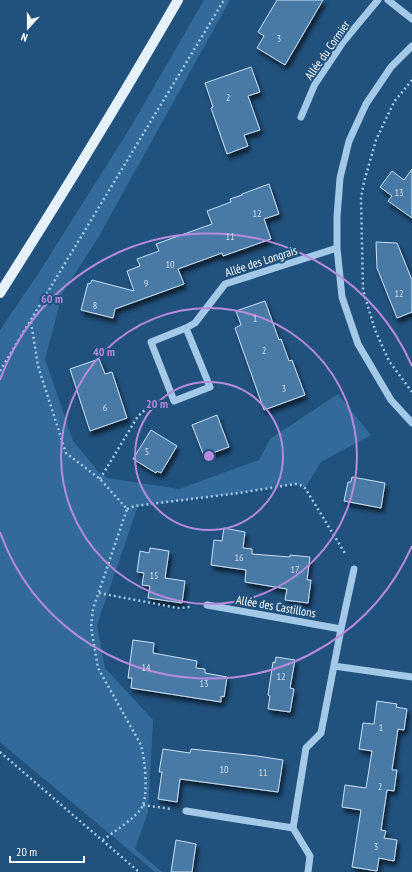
<svg xmlns="http://www.w3.org/2000/svg" width="412" height="872" font-family="'PT Sans Narrow',sans-serif">
<style>
.green{fill:#336a9b}
.building{fill:#497aa6;stroke:#c7e0f5;filter:url(#shadow)}
.lines{fill:none;stroke-linecap:round;stroke-linejoin:round}
.path{stroke:#a4c8e7;stroke-width:2.5;stroke-dasharray:2 3;stroke-linecap:butt}
.minor{stroke:#a4c8e7;stroke-width:7}
.major{stroke:#e5f1fd;stroke-width:10}
.ring{fill:none;stroke:#b68bdc;stroke-width:2}
.labels{text-anchor:middle;dominant-baseline:central;stroke-width:4;stroke-linejoin:round;paint-order:stroke}
.number-label{font-size:10px;fill:#d2dee9}
.street-label{font-size:12px;fill:#fff;stroke:#21517d}
.centre{fill:#b68bdc;stroke:#21517d;stroke-width:2}
.ring-label{font-size:12px;text-anchor:middle;font-weight:bold;fill:#b68bdc;stroke:#21517d;stroke-width:4;stroke-linejoin:round;paint-order:stroke}
</style>
<defs>
<filter id="shadow"><feDropShadow dx="2.5" dy="4.5" stdDeviation="2" flood-color="#0009"/></filter>
</defs>
<rect width="100%" height="100%" fill="#21517d"/>
<path class="green" d="M204 0H230L98 238 63 292 45 359 73 441 98 471 107 478 179 489 259 460 270 439 338 394 371 435 321 462 305 488 300 485 295 484 239 493 138 506 97 625 105 668 153 720 148 812 135 849 162 872H155L0 742V330L40 271 130 128Z"/>
<path class="building" d="M277 0H323L285 65 257 48 264 36 258 32Z
M251 67 260 92 248 96 260 130 244 135 248 146 227 154 211 108 213 107 205 83Z
M412 169V218L388 201 392 196 380 187 392 171 404 180Z
M269 184 279 214 264 219 271 239 223 256 222 253 178 269 184 284 115 309 113 318 81 310 88 283 90 284 92 280 134 291 127 271 140 266 137 259 159 251 156 244 212 224 207 211 231 202 230 199 242 195V194Z
M376 242 397 243 412 280V312L397 318 377 268Z
M265 301 279 340 281 339 289 361 292 360 305 395 264 410 235 328 241 325 236 311Z
M99 359 105 374 112 372 127 418 90 431 70 369Z
M217 415 229 447 204 456 192 425Z
M151 430 177 446 161 473 157 471 156 473 133 459Z
M352 477 385 483 381 508 344 501 348 482H351Z
M224 528 245 532 243 548 252 549V554L290 557V555L310 557 307 580H311L308 603 285 600 287 589 245 582 246 570 211 565 214 540 222 541Z
M150 548 169 551 165 578 185 581 182 603 148 598 150 586 142 585 144 573 137 572 140 551 149 553Z
M133 640 154 643 153 653 197 661 196 668 205 669V673L227 677 224 697 221 696V702L131 688 132 678H128Z
M276 657 295 660 290 688 294 689 290 712 268 709 270 696 268 695 273 662 275 663Z
M377 701 397 704 396 707 407 709 404 730 398 729 392 770H397L394 791 387 790 381 830 386 831 384 838 397 840 394 861 379 858 377 871 352 867 361 810 342 807 345 785 366 788 372 751 359 749 363 723 374 724Z
M163 749 190 753 191 749 257 756 283 760 278 792 180 779 177 802 158 799 162 772H159Z
M176 840 196 844 192 872H171Z"/>
<g class="lines">
<path class="path" d="M412 80 394 102 376 140 364 182 361 198 363 290 375 330 389 361 412 392
M31 322 38 366 66 453 100 479 127 509 93 609 91 627 98 668 141 745C145 760 148 790 143 805 138 817 113 832 103 840
M0 371 224 0
M100 479 138 416 156 400
M127 509 135 506 239 493 295 484 300 485 305 488 346 555
M99 593 178 608 191 607
M0 752 139 872
M143 805 172 809"/>
<path class="minor" d="M388 0 412 19
M412 46 391 67 366 104 349 141 340 178 337 217V248L342 297 358 344 391 400 412 423
M301 117 315 84 343 42 378 0
M186 328 151 342 174 401 210 387 186 328 195 323 225 284 337 248
M207 605 341 629 321 733 306 748 293 828 310 856 308 872
M341 629 354 569
M334 666 412 677
M186 811 293 828"/>
<path class="major" d="M0 293C61 197 121 99 178 0"/>
</g>
<g class="ring">
<circle cx="209" cy="456" r="74"/>
<circle cx="209" cy="456" r="148"/>
<path d="M412 546A222 222 0 0 1 0 532M0 380A222 222 0 0 1 412 366"/>
</g>
<g class="labels">
<g class="number-label">
<text x="279" y="38">3</text>
<text x="228" y="97">2</text>
<text x="399" y="192">13</text>
<text x="257" y="213">12</text>
<text x="230" y="236">11</text>
<text x="170" y="264">10</text>
<text x="146" y="283">9</text>
<text x="399" y="293">12</text>
<text x="95" y="305">8</text>
<text x="255" y="318">1</text>
<text x="264" y="350">2</text>
<text x="284" y="388">3</text>
<text x="105" y="407">6</text>
<text x="147" y="451">5</text>
<text x="239" y="557">16</text>
<text x="295" y="569">17</text>
<text x="154" y="575">15</text>
<text x="146" y="667">14</text>
<text x="281" y="676">12</text>
<text x="204" y="683">13</text>
<text x="381" y="727">1</text>
<text x="224" y="769">10</text>
<text x="263" y="772">11</text>
<text x="380" y="786">2</text>
<text x="376" y="846">3</text>
</g>
<g class="street-label">
<text transform="translate(327 50) rotate(-55)">Allée du Cormier</text>
<text transform="translate(261 261) rotate(-18)">Allée des Longrais</text>
<text transform="translate(276 606) rotate(10)">Allée des Castillons</text>
</g>
</g>
<circle cx="209" cy="456" r="6" class="centre"/>
<g class="ring-label">
<text x="52" y="303">60 m</text>
<text x="104" y="356">40 m</text>
<text x="157" y="408">20 m</text>
</g>
<g transform="translate(28 28) rotate(201)" stroke="#21517d" stroke-width="3" paint-order="stroke">
<path d="M0-3L7 15L0 10L-7 15Z" fill="#ffffff"/>
<text y="-6" font-size="11" font-weight="bold" text-anchor="middle" fill="#ffffff">N</text>
</g>
<path d="M10 856v6h74v-6" fill="none" stroke="#ffffff" stroke-width="2"/>
<text x="16" y="856" font-size="12" fill="#ffffff" stroke="#21517d" stroke-width="3" paint-order="stroke">20 m</text>
</svg>
